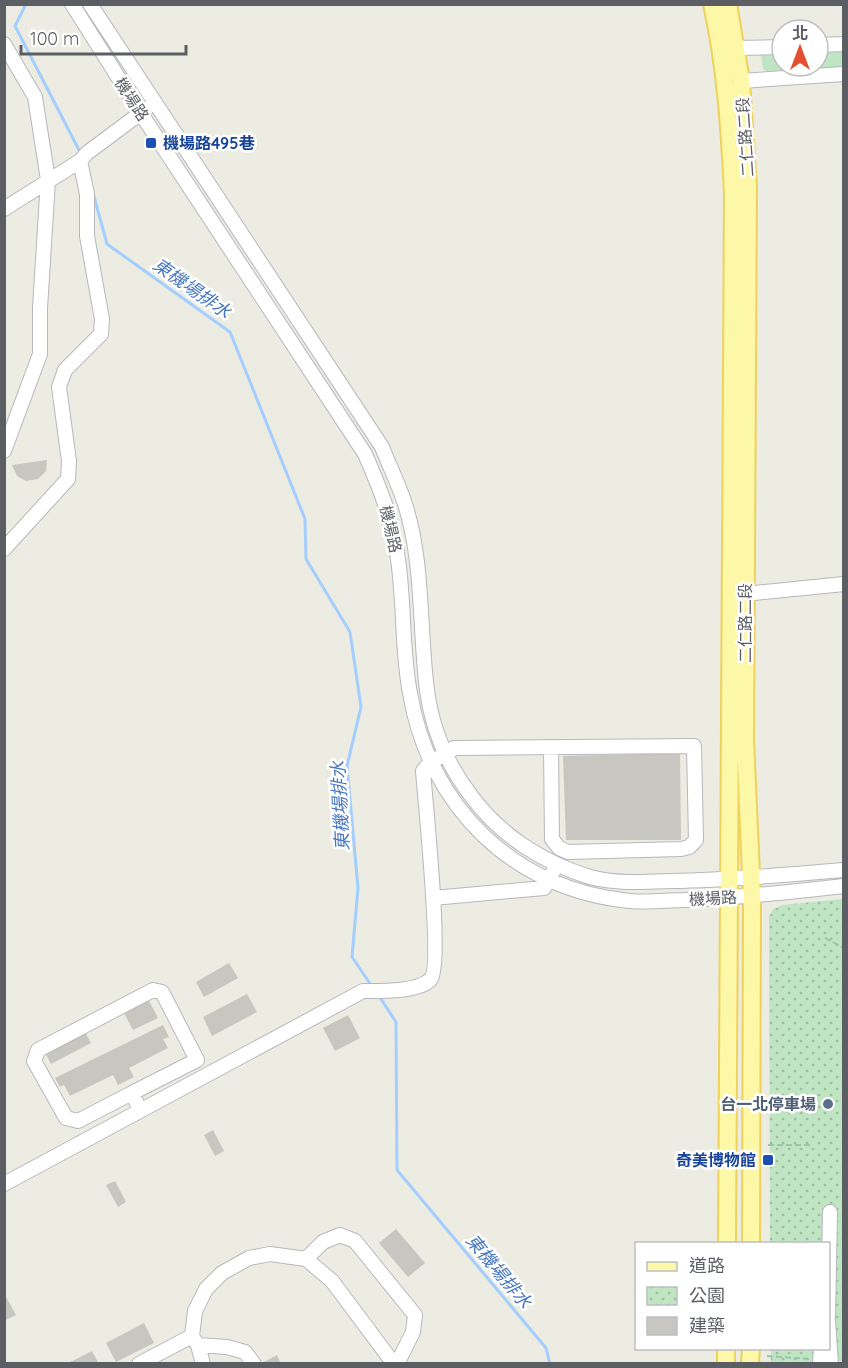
<svg xmlns="http://www.w3.org/2000/svg" width="848" height="1368" font-family="Quicksand,'Noto Sans TC',sans-serif">
<style>
.grass{fill:#bfe5c3}
.park{fill:url(#park-dots)}
.lines{fill:none;stroke-linecap:round;stroke-linejoin:round}
.stream{stroke:#a3cefd;stroke-width:3}
.building{fill:#c8c6c0}
.minor-casing{stroke:#b5b8bd;stroke-width:16}
.major-casing{stroke:#eed25b;stroke-width:20}
.path{stroke:#99c5aa;stroke-width:2;stroke-dasharray:6 3;stroke-linecap:butt}
.minor{stroke:#fff;stroke-width:14}
.major{stroke:#fdf7a8;stroke-width:16}
.transit-dot{fill:#1a4fb4;stroke:#fff;stroke-width:2}
.service-dot{fill:#5c6f8a;stroke:#fff;stroke-width:2}
.labels{text-anchor:middle;dominant-baseline:central;stroke-width:5;stroke-linejoin:round;paint-order:stroke}
.street-label{font-size:16px;fill:#5b5e63;stroke:#fff}
.transit-label{font-size:16px;font-weight:bold;fill:#164399;stroke:#fff;text-anchor:start}
.service-label{font-size:16px;font-weight:bold;fill:#4e5e75;stroke:#fff;text-anchor:end}
.water-label{font-size:18px;font-style:italic;fill:#4676c0;stroke:#fff}
</style>
<defs>
<pattern id="park-dots" width="8" height="8" patternUnits="userSpaceOnUse" patternTransform="scale(1.5)"><rect width="8" height="8" fill="#bfe5c3"/><path d="M2 2h.1M6 6h.1" fill="none" stroke="#9ebda2" stroke-width="1.8" stroke-linecap="round"/></pattern>
</defs>
<rect width="100%" height="100%" fill="#edece3"/>
<path class="grass" d="M843 48V69L768 72 763 69 761 54 782 51V66H818V50Z"/>
<path class="park" d="M843 899V1363H771V1349L828 1348V1244L770 1243 769 917 773 909 782 905Z"/>
<g class="lines">
<path class="stream" d="M26 4 15 26 80 152
M93 193 107 244 230 332 305 519 306 559 350 632 361 707 347 766 358 888 352 957 371 985
M379 996 396 1022 397 1170 546 1348 550 1364"/>
</g>
<path class="building" d="M47 460 46 471 38 479 26 481 17 476 12 465Z
M680 753 681 840H566L563 756Z
M229 963 238 978 204 997 196 982Z
M247 994 257 1012 212 1036 203 1017Z
M148 999 158 1018 133 1030 123 1011Z
M348 1015 360 1038 335 1051 323 1028Z
M163 1025 169 1037 163 1039 168 1048 129 1068 134 1077 118 1085 113 1075 70 1096 64 1085 60 1087 55 1078Z
M85 1032 91 1043 51 1064 45 1053Z
M213 1130 224 1151 215 1156 204 1135Z
M115 1181 126 1202 118 1207 106 1185Z
M396 1229 425 1263 408 1277 379 1243Z
M4 1293 16 1315 4 1321Z
M144 1323 154 1343 116 1362 106 1343Z
M92 1351 99 1364H66Z
M277 1355 281 1364H265L264 1362Z"/>
<g class="lines">
<g class="minor-casing">
<path id="minor" d="M72 4 140 112 365 454C379 486 392 518 397 553 405 599 401 647 410 693 429 807 514 890 630 901 648 903 667 900 685 900 738 898 791 892 844 886
M90 4 382 447C389 465 398 483 404 501 424 560 419 629 427 690 432 729 448 766 472 797 501 836 544 863 590 877 616 884 645 882 672 881 729 880 786 875 844 870
M4 44 35 97 48 180 40 308V354L4 451
M818 45 844 44
M736 48 782 47
M741 81 844 74
M4 209 80 161 87 153 146 109
M4 549 68 479 69 461 59 387 65 370 101 334 102 319 87 236V194L80 161
M745 594 844 584
M433 898 544 888 553 872
M132 1093 78 1121 66 1118 34 1061 38 1050 153 990 162 992 197 1060 132 1093 140 1110
M4 1184 363 991C381 991 417 992 430 980 443 968 425 799 423 771 432 758 442 758 454 748L694 746 696 840 689 847 681 849 568 852 559 848 552 839 551 747
M306 1259 323 1242 340 1235 355 1241 415 1315 413 1332 397 1364
M828 1316 830 1212
M828 1321 831 1364
M193 1338 198 1345 203 1364
M198 1345 227 1347 245 1352 254 1364
M139 1364 192 1336 195 1311 206 1289 222 1273 249 1258 270 1254 306 1259 332 1281 394 1364
M820 1364 821 1348"/>
</g>
<g class="major-casing">
<path id="major" d="M712 4C726 67 730 131 733 195L727 1244
M728 4 741 81 748 187 745 740 752 896 751 1244
M726 1364V1348
M750 1364 751 1348"/>
</g>
<path class="path" d="M825 938 844 948
M768 1145H812
M767 1356 809 1359"/>
<use href="#minor" class="minor"/>
<use href="#major" class="major"/>
</g>
<g class="transit-dot">
<rect x="145" y="137" width="12" height="12" rx="3"/>
<rect x="762" y="1154" width="12" height="12" rx="3"/>
</g>
<circle class="service-dot" cx="828" cy="1104" r="6"/>
<g class="labels">
<g class="street-label">
<text transform="translate(132 99) rotate(57)">機場路</text>
<text transform="translate(745 137) rotate(-94)">二仁路二段</text>
<text transform="translate(391 529) rotate(77)">機場路</text>
<text transform="translate(745 623) rotate(-90)">二仁路二段</text>
<text transform="translate(713 898) rotate(-3)">機場路</text>
</g>
<g class="transit-label">
<text x="163" y="143">機場路495巷</text>
<text x="756" y="1160" text-anchor="end">奇美博物館</text>
</g>
<g class="service-label">
<text x="816" y="1104">台一北停車場</text>
</g>
<g class="water-label">
<text transform="translate(192 288) rotate(35)">東機場排水</text>
<text transform="translate(340 806) rotate(-93)">東機場排水</text>
<text transform="translate(499 1271) rotate(50)">東機場排水</text>
</g>
</g>
<rect width="848" height="1368" fill="none" stroke="#5b5e63" stroke-width="12"/>
<rect x="635" y="1242" width="195" height="108" fill="#ffffff" stroke="#bdbfc1" stroke-width="1.5"/>
<rect x="647" y="1262" width="30" height="9" fill="#fdf7a8" stroke="#bdbfc1" stroke-width="1.5"/>
<text x="689" y="1272" font-size="18" fill="#5b5e63">道路</text>
<rect x="647" y="1287" width="30" height="18" fill="url(#park-dots)" stroke="#bdbfc1" stroke-width="1.5"/>
<text x="689" y="1302" font-size="18" fill="#5b5e63">公園</text>
<rect x="647" y="1317" width="30" height="18" fill="#c8c6c0" stroke="#bdbfc1" stroke-width="1.5"/>
<text x="689" y="1332" font-size="18" fill="#5b5e63">建築</text>
<g transform="translate(800 48)"><circle r="28" fill="#ffffff" stroke="#bdbfc1" stroke-width="1.5"/>
<path d="M0-4.5L10 22L0 15L-10 22Z" fill="#e54f31"/>
<text y="-9" font-size="16" font-weight="bold" text-anchor="middle" fill="#5b5e63">北</text>
</g>
<path d="M21 45v9h165v-9" fill="none" stroke="#5b5e63" stroke-width="3"/>
<text x="30" y="45" font-size="18" fill="#5b5e63" stroke="#ffffff" stroke-width="4.5" paint-order="stroke">100 m</text>
</svg>
